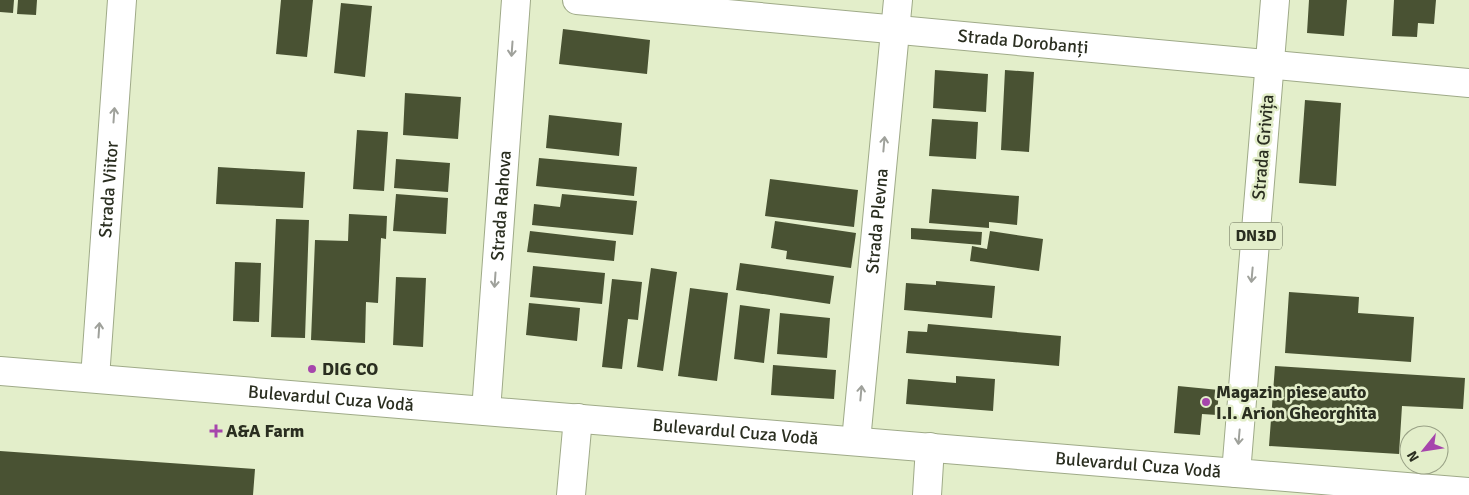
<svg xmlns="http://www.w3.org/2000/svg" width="1469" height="495" font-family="Signika,sans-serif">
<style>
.building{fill:#495233}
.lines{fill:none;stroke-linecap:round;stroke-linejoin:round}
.minor-casing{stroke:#9faa88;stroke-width:30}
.major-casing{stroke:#9faa88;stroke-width:30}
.minor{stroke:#fff;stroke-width:28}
.major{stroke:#fff;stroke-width:28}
.oneway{stroke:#9fa19b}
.poi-dot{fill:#a645ac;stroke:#e3eeca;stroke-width:2}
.labels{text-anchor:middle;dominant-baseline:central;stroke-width:5;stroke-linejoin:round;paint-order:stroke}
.shield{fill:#e3eeca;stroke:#626853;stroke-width:1}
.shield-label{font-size:16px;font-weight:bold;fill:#2a2e20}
.street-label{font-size:18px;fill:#2a2e20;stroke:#e3eeca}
.poi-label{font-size:18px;font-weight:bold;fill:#2a2e20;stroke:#e3eeca;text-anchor:start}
</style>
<rect width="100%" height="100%" fill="#e3eeca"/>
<path class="building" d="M0 0H14L13 13 0 12Z
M18 0H37L36 15 17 14Z
M281 0H313L307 57 276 54Z
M1309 0H1347L1344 36 1307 33Z
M1394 0H1436L1434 24 1418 23 1417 37 1392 36Z
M341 3 372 6 365 77 334 73Z
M563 29 650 40 647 74 559 64Z
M935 70 988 74 986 112 933 108Z
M1005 70 1034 72 1029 152 1001 150Z
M405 93 461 97 458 139 403 135Z
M1305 100 1341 103 1336 186 1299 183Z
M549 115 622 123 619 156 546 148Z
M932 119 978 122 976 159 929 156Z
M357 130 388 132 384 191 353 189Z
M539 158 637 167 634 196 536 186Z
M396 159 450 163 448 192 394 188Z
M218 167 305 172 303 208 216 204Z
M770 179 858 190 854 227 765 216Z
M932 189 1019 196 1017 225 989 222V228L929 223Z
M396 194 448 198 446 234 393 231Z
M562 194 637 201 633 235 532 225 534 204 560 207Z
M349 214 387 216 386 239 381 238 378 303 366 302 365 343 311 340 315 240 348 241Z
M276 219 309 220 305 338 271 337Z
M775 221 856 233 851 268 786 259 787 251 771 248Z
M911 228 982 232 981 245 911 239Z
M530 231 616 241 614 261 527 252Z
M990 231 1043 239 1039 271 970 261 972 246 987 249Z
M235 262 261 263 259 322 233 321Z
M740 263 834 276 830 304 736 290Z
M533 266 605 273 602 304 530 297Z
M651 268 677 272 663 371 637 367Z
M396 277 426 278 423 347 393 345Z
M612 279 642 282 638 320 628 319 622 369 602 367Z
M936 281 995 286 992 318 904 310 906 283 936 285Z
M690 288 728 293 717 381 678 376Z
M1289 292 1359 297 1358 313 1414 317 1411 362 1285 353Z
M529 303 580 308 577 341 526 335Z
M740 305 770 309 764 363 734 359Z
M780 313 830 318 827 358 777 354Z
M928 324 1061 336 1059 366 906 353 908 331 927 332Z
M773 365 836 370 834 399 771 395Z
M1275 366 1465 378 1463 409 1402 406 1399 454 1269 446Z
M956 376 995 379 993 411 906 404 908 379 956 383Z
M1178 386 1219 390 1217 415 1202 414 1200 435 1174 433Z
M0 451 255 469 253 495H0Z"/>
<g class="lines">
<g class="minor-casing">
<g id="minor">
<path id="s1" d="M577 0 1469 83"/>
<path id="s2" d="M0 371 1236 473"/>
<path id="s3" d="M95 378 122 0"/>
<path id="s4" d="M486 411 516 0"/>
<path id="s5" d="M856 441 898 0"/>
<path d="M571 495 578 418"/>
<path d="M927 495 930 447"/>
</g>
</g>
<g class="major-casing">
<path id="major" d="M1275 0 1236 473 1469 492"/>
</g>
<use href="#minor" class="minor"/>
<use href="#major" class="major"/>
</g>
<defs><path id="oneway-shaft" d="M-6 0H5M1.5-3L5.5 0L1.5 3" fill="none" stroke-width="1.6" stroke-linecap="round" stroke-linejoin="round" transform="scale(1.25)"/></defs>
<g class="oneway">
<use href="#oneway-shaft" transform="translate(512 49) rotate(94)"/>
<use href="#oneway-shaft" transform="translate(114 115) rotate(-86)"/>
<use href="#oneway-shaft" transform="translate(884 144) rotate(-85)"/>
<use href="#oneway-shaft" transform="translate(1252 275) rotate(95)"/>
<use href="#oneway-shaft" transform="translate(495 280) rotate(94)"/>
<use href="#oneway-shaft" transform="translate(99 330) rotate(-86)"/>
<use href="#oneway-shaft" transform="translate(861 393) rotate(-85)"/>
<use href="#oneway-shaft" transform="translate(1239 437) rotate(95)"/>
</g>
<g class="poi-dot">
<circle cx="312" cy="369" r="5"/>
<circle cx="1206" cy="402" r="5"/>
<path d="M213.5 423.5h5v5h5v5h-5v5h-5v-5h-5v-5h5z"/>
</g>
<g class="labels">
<rect class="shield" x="1230" y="222.5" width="52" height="27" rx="4"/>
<g class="shield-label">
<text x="1256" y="236">DN3D</text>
</g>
<g class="street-label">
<text stroke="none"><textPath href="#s1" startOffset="448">Strada Dorobanți</textPath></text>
<text transform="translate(1263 147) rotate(-85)">Strada Grivița</text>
<text stroke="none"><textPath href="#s3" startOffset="189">Strada Viitor</textPath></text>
<text stroke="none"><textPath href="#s4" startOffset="206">Strada Rahova</textPath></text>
<text stroke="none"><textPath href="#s5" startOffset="221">Strada Plevna</textPath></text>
<text stroke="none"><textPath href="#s2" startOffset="332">Bulevardul Cuza Vodă</textPath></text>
<text stroke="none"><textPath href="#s2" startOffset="738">Bulevardul Cuza Vodă</textPath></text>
<text stroke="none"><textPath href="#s2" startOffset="1142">Bulevardul Cuza Vodă</textPath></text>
</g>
<g class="poi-label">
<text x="322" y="369">DIG CO</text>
<text x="1216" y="392">Magazin piese auto<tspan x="1216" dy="21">I.I. Arion Gheorghita</tspan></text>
<text x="226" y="431">A&amp;A Farm</text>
</g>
</g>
<g transform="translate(1424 450) rotate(240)"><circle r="24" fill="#e3eeca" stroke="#99a186"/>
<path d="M0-4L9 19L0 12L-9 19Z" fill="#a645ac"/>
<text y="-8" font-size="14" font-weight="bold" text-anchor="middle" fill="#2a2e20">N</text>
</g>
</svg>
